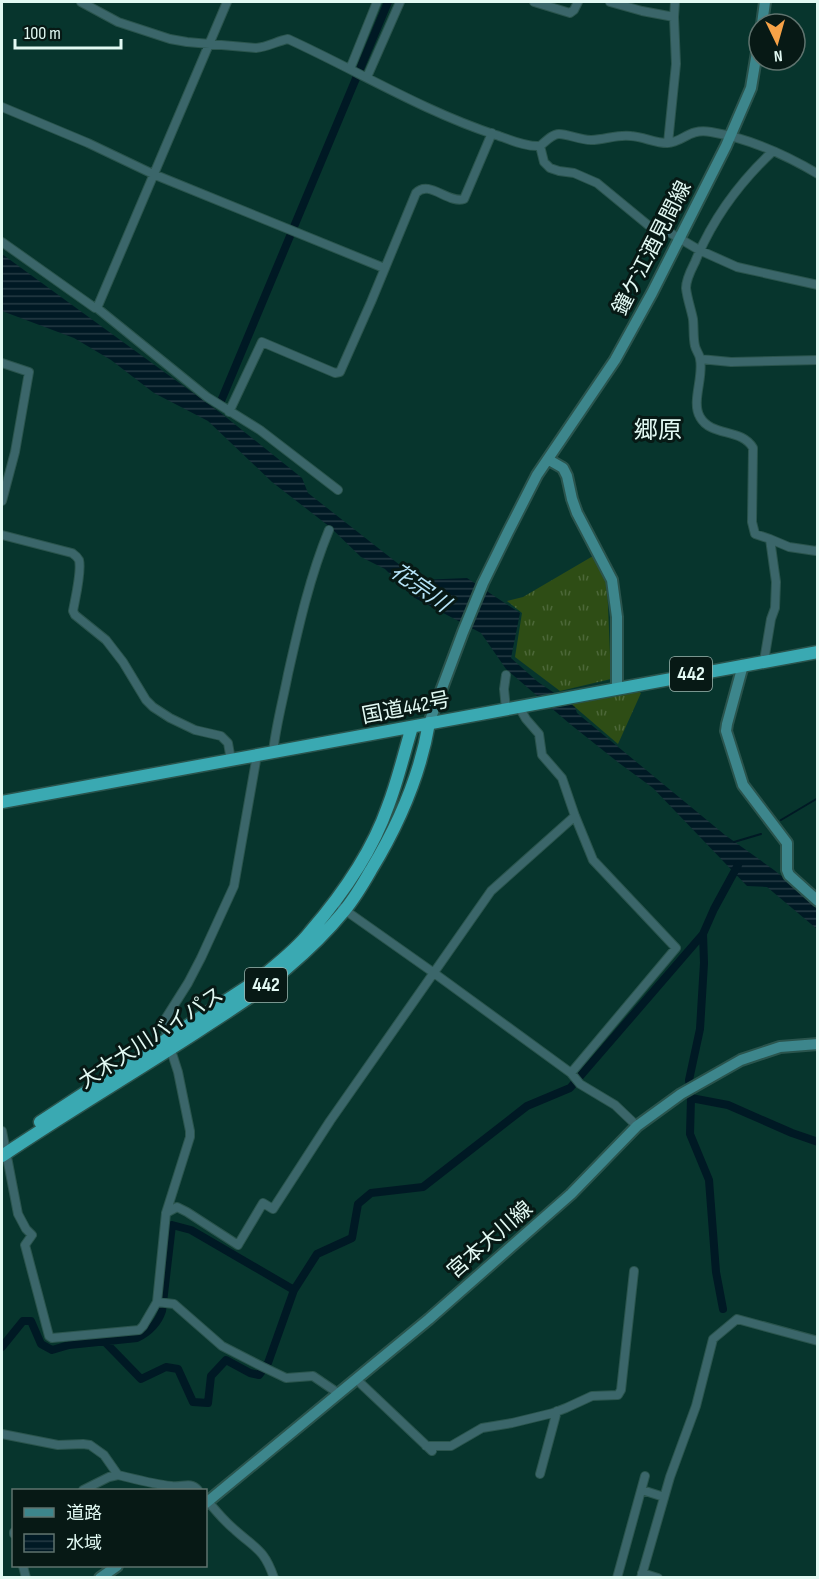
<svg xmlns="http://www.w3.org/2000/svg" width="819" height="1579" font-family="'Sofia Sans Condensed','Noto Sans JP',sans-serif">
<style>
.grass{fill:url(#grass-tufts)}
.water{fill:url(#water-rules)}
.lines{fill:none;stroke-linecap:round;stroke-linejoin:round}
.stream{stroke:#001924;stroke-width:2}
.canal{stroke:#001924;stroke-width:8}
.minor-casing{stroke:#2a544d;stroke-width:10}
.secondary-casing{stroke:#2a544d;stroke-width:14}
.trunk-casing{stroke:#2a544d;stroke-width:15}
.minor{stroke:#3b666a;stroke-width:8}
.secondary{stroke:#3d868c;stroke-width:10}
.trunk{stroke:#3aa9b2;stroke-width:12}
.labels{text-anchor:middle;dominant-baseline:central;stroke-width:6;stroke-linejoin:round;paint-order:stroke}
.shield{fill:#071915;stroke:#a0b6b0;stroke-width:1.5}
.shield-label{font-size:20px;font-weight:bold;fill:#e2f9f3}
.street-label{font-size:21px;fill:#e2f9f3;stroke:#071915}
.water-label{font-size:22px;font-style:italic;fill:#b7e5f9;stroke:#071915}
.quarter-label{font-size:24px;fill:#e2f9f3;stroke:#071915}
</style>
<defs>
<pattern id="grass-tufts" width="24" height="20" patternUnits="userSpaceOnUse" patternTransform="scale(1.5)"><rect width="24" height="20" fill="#2e4d15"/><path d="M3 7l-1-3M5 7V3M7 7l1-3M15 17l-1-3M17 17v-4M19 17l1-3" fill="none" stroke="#4c6738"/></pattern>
<pattern id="water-rules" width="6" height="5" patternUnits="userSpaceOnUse" patternTransform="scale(1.5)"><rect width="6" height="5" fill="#001924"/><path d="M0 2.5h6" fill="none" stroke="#253b44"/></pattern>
</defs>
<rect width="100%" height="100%" fill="#07352d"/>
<path class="grass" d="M593 556 607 582 611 679 560 691 515 657 522 613 507 601 523 597Z
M630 686 641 693 618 744 569 702Z"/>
<path class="water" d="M2 254 222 414 302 478 308 493 419 580 467 578 520 613 511 658 538 682 575 707 577 713 725 835 774 870 816 904 817 905V929L767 887 747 886 653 788 619 763 570 724 506 669 481 633 413 597 385 569 361 557 330 527 272 482 208 421 154 393 111 360 74 338 2 311Z"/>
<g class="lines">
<path class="stream" d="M781 820 818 798
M734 842 761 834"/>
<path class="canal" d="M221 401 388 2
M691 1098 728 1105 792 1133 818 1142
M723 1309 716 1272 709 1180 690 1134 691 1098 689 1080 700 1029 704 963 703 934 714 909 738 865
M104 1341 141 1379 166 1367 178 1369 193 1402 208 1403 211 1376 226 1360 250 1373 259 1375 268 1363 294 1290 317 1254 352 1238 358 1204 371 1193 423 1187 527 1106 570 1088 703 934
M2 1347 23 1321H31L41 1344 52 1350 69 1345 137 1338C149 1332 158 1323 162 1311L172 1225 191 1230 294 1290"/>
<g class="minor-casing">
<path id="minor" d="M81 2 118 22 170 39 187 42 256 48C268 47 277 41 288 39 358 71 423 111 496 135 509 139 525 147 540 146 545 142 552 134 559 134 568 134 580 140 591 140 605 140 617 134 631 136 644 137 655 143 667 143 684 142 688 128 711 132 747 138 786 155 818 174
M534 2 570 13 574 10 578 2
M610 2 642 11 674 17
M350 69 377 2
M367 77 400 2
M2 107 88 143 153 174 384 268
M668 143 676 64 674 17 675 2
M540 146 544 162 550 168 559 171 574 173 597 183 648 225 667 231 699 250 737 267 818 285
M773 151C740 182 712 220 695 262 691 270 686 279 686 288 687 298 691 309 693 319 694 328 693 338 695 346 696 351 700 355 700 359 704 377 691 402 700 417 711 437 742 428 753 448L752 522 755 534 770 539 789 547 816 551 818 550
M2 242 95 308H97L207 397 260 430 338 490
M97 308 227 2
M700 359 731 362 818 360
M2 363 29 372 15 452 2 501
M229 412 262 342 335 373 340 372 371 302 416 193C429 179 448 204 464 199L492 133
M2 535 72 553C75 555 77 556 79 560 82 571 75 599 73 611L75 615 106 640 123 662 146 700 153 707 170 718 195 730 221 736 228 743 231 760
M764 661 771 619 775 608 776 582 770 539
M506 675 504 689 506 709
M519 707 526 719 539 734 542 755 562 778 575 816 593 860 676 948 571 1073
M273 752C276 725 283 700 288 674 299 625 310 576 329 530
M342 908 434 973 571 1073 580 1084 615 1105 637 1126
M2 1131 18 1214 26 1229 32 1235 25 1245 49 1336 52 1338 139 1330 143 1326 157 1302 166 1213 190 1137V1131L178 1072 167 1038 164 1021 188 983 201 958 234 886 257 755
M166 1213 177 1207 187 1212 238 1245 263 1203 273 1209 330 1121 491 891 575 816
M157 1302 174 1304 222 1346 261 1366 286 1378 313 1376 338 1393
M356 1379 432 1451
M2 1434 58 1445 83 1444 90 1445 104 1455 118 1475
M426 1446H451L482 1428 512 1423 553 1413 566 1408 592 1396 618 1395 621 1390 634 1271
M540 1474 557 1411
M83 1490 109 1477 118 1475C135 1479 153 1484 171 1486 182 1488 190 1481 198 1490
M642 1490 664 1497
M206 1499C215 1510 224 1521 235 1530 256 1549 264 1549 274 1578
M14 1532V1534
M23 1566 26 1578
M642 1573 658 1578
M617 1578 645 1476
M641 1578 670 1477 696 1406 713 1339 737 1319 818 1341"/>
</g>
<g class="secondary-casing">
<path id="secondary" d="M762 24 765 2
M549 460 563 468 567 476 572 499 577 513 612 580 617 617V688
M743 665 727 724 726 731 743 785 787 843V870L789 875 818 901
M429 723 463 632 483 583 508 532 537 475 615 360 652 293 726 146 751 88 759 40
M206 1503 429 1319 571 1194 637 1126 681 1094 741 1060 780 1047 818 1044
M100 1578 117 1566"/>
</g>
<g class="trunk-casing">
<path id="trunk" d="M2 802 818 652
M40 1122 259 979C277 964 296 950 310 932 342 895 372 852 388 806 398 780 404 753 412 727
M2 1156C66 1113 132 1074 197 1032 227 1012 259 993 286 969 306 952 327 932 344 911 354 899 363 884 371 870 399 824 420 776 429 723"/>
</g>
<use href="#minor" class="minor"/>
<use href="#secondary" class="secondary"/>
<use href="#trunk" class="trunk"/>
</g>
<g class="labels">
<g class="shield">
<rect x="670" y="657" width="42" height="34" rx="4.5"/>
<rect x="245" y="968" width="42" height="34" rx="4.5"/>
</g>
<g class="shield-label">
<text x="691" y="674">442</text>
<text x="266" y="985">442</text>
</g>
<g class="street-label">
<text transform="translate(652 248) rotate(-63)">鐘ケ江酒見間線</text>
<text transform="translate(406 708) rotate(-11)">国道442号</text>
<text transform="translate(151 1038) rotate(-33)">大木大川バイパス</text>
<text transform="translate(490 1240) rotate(-41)">宮本大川線</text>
</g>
<g class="water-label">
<text transform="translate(420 588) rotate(35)">花宗川</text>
</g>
<g class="quarter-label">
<text x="658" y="430">郷原</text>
</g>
</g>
<rect width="819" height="1579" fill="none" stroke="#e2f9f3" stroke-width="6"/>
<rect x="12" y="1489" width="195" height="78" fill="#071915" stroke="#5f736e" stroke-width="1.5"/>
<rect x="24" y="1508" width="30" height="9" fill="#3d868c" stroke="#5f736e" stroke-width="1.5"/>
<text x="66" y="1519" font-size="18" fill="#e2f9f3">道路</text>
<rect x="24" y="1534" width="30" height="18" fill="url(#water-rules)" stroke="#5f736e" stroke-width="1.5"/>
<text x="66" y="1549" font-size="18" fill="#e2f9f3">水域</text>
<g transform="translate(777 42) rotate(175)"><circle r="28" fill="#071915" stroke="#5f736e" stroke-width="1.5"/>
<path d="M0-4.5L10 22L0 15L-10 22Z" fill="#f6a247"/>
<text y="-9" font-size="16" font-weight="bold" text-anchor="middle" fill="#e2f9f3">N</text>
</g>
<path d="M15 39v9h106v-9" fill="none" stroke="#e2f9f3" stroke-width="3"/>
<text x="24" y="39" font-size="18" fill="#e2f9f3" stroke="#071915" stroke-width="4.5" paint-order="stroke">100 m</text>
</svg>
